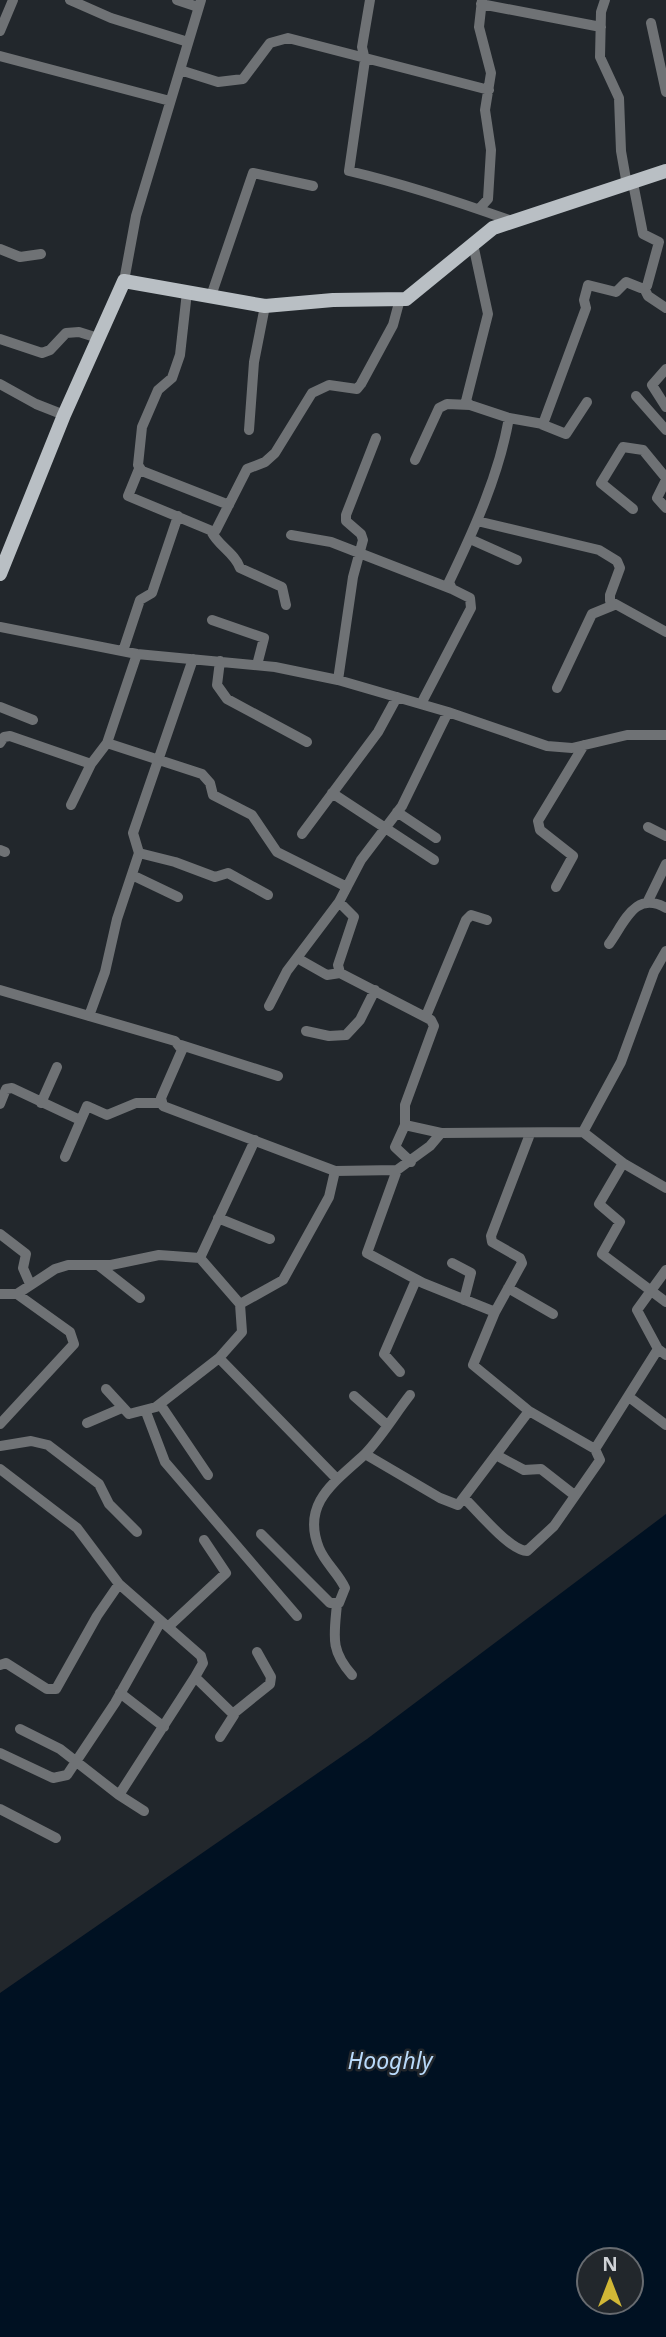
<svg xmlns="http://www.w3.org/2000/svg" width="666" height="2337" font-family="'Noto Sans',sans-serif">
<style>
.water{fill:#012;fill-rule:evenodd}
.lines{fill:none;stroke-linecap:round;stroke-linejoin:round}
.minor{stroke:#6f7275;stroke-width:10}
.major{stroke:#b9bfc4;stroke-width:14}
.labels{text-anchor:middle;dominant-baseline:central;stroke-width:5;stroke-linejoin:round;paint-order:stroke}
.water-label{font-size:23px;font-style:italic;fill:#b9dafa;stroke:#22272c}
</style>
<rect width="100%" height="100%" fill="#22272c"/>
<path class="water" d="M666 1514V2337H0V1993L367 1739ZM589 2260H631V2302H589Z"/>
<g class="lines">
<path class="minor" d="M70 0 111 18 188 42
M177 0 198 7
M370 0 362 47 365 60 349 171C404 184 456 201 509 220
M605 0 601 12 600 57 619 98 621 151 627 185
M481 4 601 27
M651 23 666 92
M0 31 13 0
M0 56 170 101
M180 70 218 82 243 79 270 43 288 38 489 90
M479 209 488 199 491 150 485 110 491 73 479 27 482 0
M473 244 488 314 466 401 470 405 509 418 543 424 586 308 584 300 588 285 616 292 626 282 641 288 647 286 659 242 643 234 633 183
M0 249 20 257 41 254
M124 281 136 216 201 0
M644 288 648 296 666 308
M187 292 180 355 172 378 158 390 142 427 138 465 142 471 229 505
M211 296 253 173 313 186
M0 339 42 353 50 350 66 333 79 332 98 338
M666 369 652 385 666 407
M0 384 36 404 64 415
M636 396 666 430
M541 424 566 434 587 402
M249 430 254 362 265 306
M415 460 439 408 447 404 470 405
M139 469 128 496 212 531 216 530 247 469 265 462 275 453 312 393 329 385 357 389 361 384 393 325 400 299
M666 480 657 498 666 508
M633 509 601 483 623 447 643 450 666 478
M477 521 599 550 617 561 620 568 610 595V601L666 632
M211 531C219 547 234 552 240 568L282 587 286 605
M291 535 331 542 452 589
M470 539 517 560
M212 620 264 638 257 665
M0 627 137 654 275 667 338 680 448 712 547 746 572 748 627 735H666
M123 651 140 600 152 593 178 516
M220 661 217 685 227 699 307 742
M338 680 353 577 363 540 361 534 346 521V515L376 438
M557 688 592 614 614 605
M421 704 471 608 470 598 452 589 449 582C474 530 499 475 509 418
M0 707 33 720
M0 743 4 737 10 736 91 764
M107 743 202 774 210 783 213 795 252 815 277 852 347 887
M332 793 434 860
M71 805 91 764 107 743 137 654
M397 812 436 838
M648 827 666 836
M302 834 378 732 397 697
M0 850 5 852
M139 853 175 862 215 877 228 873 268 895
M132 875 178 897
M556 887 573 856 540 830 538 821 584 745
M648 901 666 864
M339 902 354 917 338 965 340 973 431 1020 434 1026 405 1105V1125L441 1133
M609 944C625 922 635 890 666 908
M297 958 327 975 340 973
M0 990 175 1041 182 1050 161 1098 163 1106 335 1171 397 1170 430 1146 441 1133 583 1132 623 1163 599 1204 620 1222 602 1254 666 1302
M269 1006 287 971 339 902 361 860 402 806 448 712
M89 1016 105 972 117 919 139 853 133 833 193 659
M426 1016 466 920 471 915 487 920
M306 1031 329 1036 346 1035 360 1020 375 990
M181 1045 278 1076
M41 1103 57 1067
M0 1104 6 1089 12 1088 80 1120
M405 1125 395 1147 411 1162
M583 1132 621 1062 654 972 666 951
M530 1134 491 1236 492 1242 520 1258 522 1263 495 1312 473 1365 529 1411 595 1449 658 1349
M65 1157 87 1106 107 1115 136 1103H161
M623 1163 666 1188
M397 1170 367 1253 423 1283 495 1312
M218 1218 270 1239
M0 1234 26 1254 23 1268 30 1284
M200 1258 255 1140
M452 1263 471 1273 464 1300
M98 1265 140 1298
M666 1270 637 1310 658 1349 666 1355
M508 1288 553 1314
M0 1294H17L70 1332 74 1344 0 1424
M17 1294 55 1269 68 1265H111L159 1255 200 1258
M240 1304 283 1280 329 1197 335 1171
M219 1358 336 1478
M400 1372 384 1354 416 1280
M106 1389 129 1414 156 1407 219 1358 242 1332 240 1304 200 1258
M354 1396 387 1425
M629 1397 666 1425
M160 1404 208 1475
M146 1412 165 1462 297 1616
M87 1423 122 1408
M0 1446 31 1441 48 1445 99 1484 109 1504 137 1532
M365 1454 440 1498 458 1505 529 1411
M496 1455 524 1470 541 1469 573 1494
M0 1469 77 1528 119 1584 201 1656 203 1663 195 1677 234 1715 220 1737
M464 1498C478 1511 510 1551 527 1551L554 1526 600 1460 595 1449
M261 1534 330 1603H339L345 1588C339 1574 325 1563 319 1548 301 1503 335 1482 364 1455 381 1438 395 1414 410 1395
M337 1604C334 1637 330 1650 352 1675
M168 1627 226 1573 204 1540
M0 1665 6 1663 47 1689H56L97 1616 119 1584
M120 1693 164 1727
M234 1713 270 1684 271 1677 257 1652
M20 1729 60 1749 119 1795 195 1677
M0 1753 53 1778 67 1775 115 1703 161 1621
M119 1795 144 1811
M0 1809 56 1838"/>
<path class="major" d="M0 574 64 415 124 281 265 306 333 300 406 299 493 228 666 171"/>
</g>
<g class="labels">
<g class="water-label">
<text x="390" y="2060">Hooghly</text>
</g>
</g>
<g transform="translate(610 2281)"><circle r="33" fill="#22272c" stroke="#676b70" stroke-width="2"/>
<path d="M0-5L12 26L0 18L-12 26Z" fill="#d1b736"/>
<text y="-10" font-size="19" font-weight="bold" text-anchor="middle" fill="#cfd2d6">N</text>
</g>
</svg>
